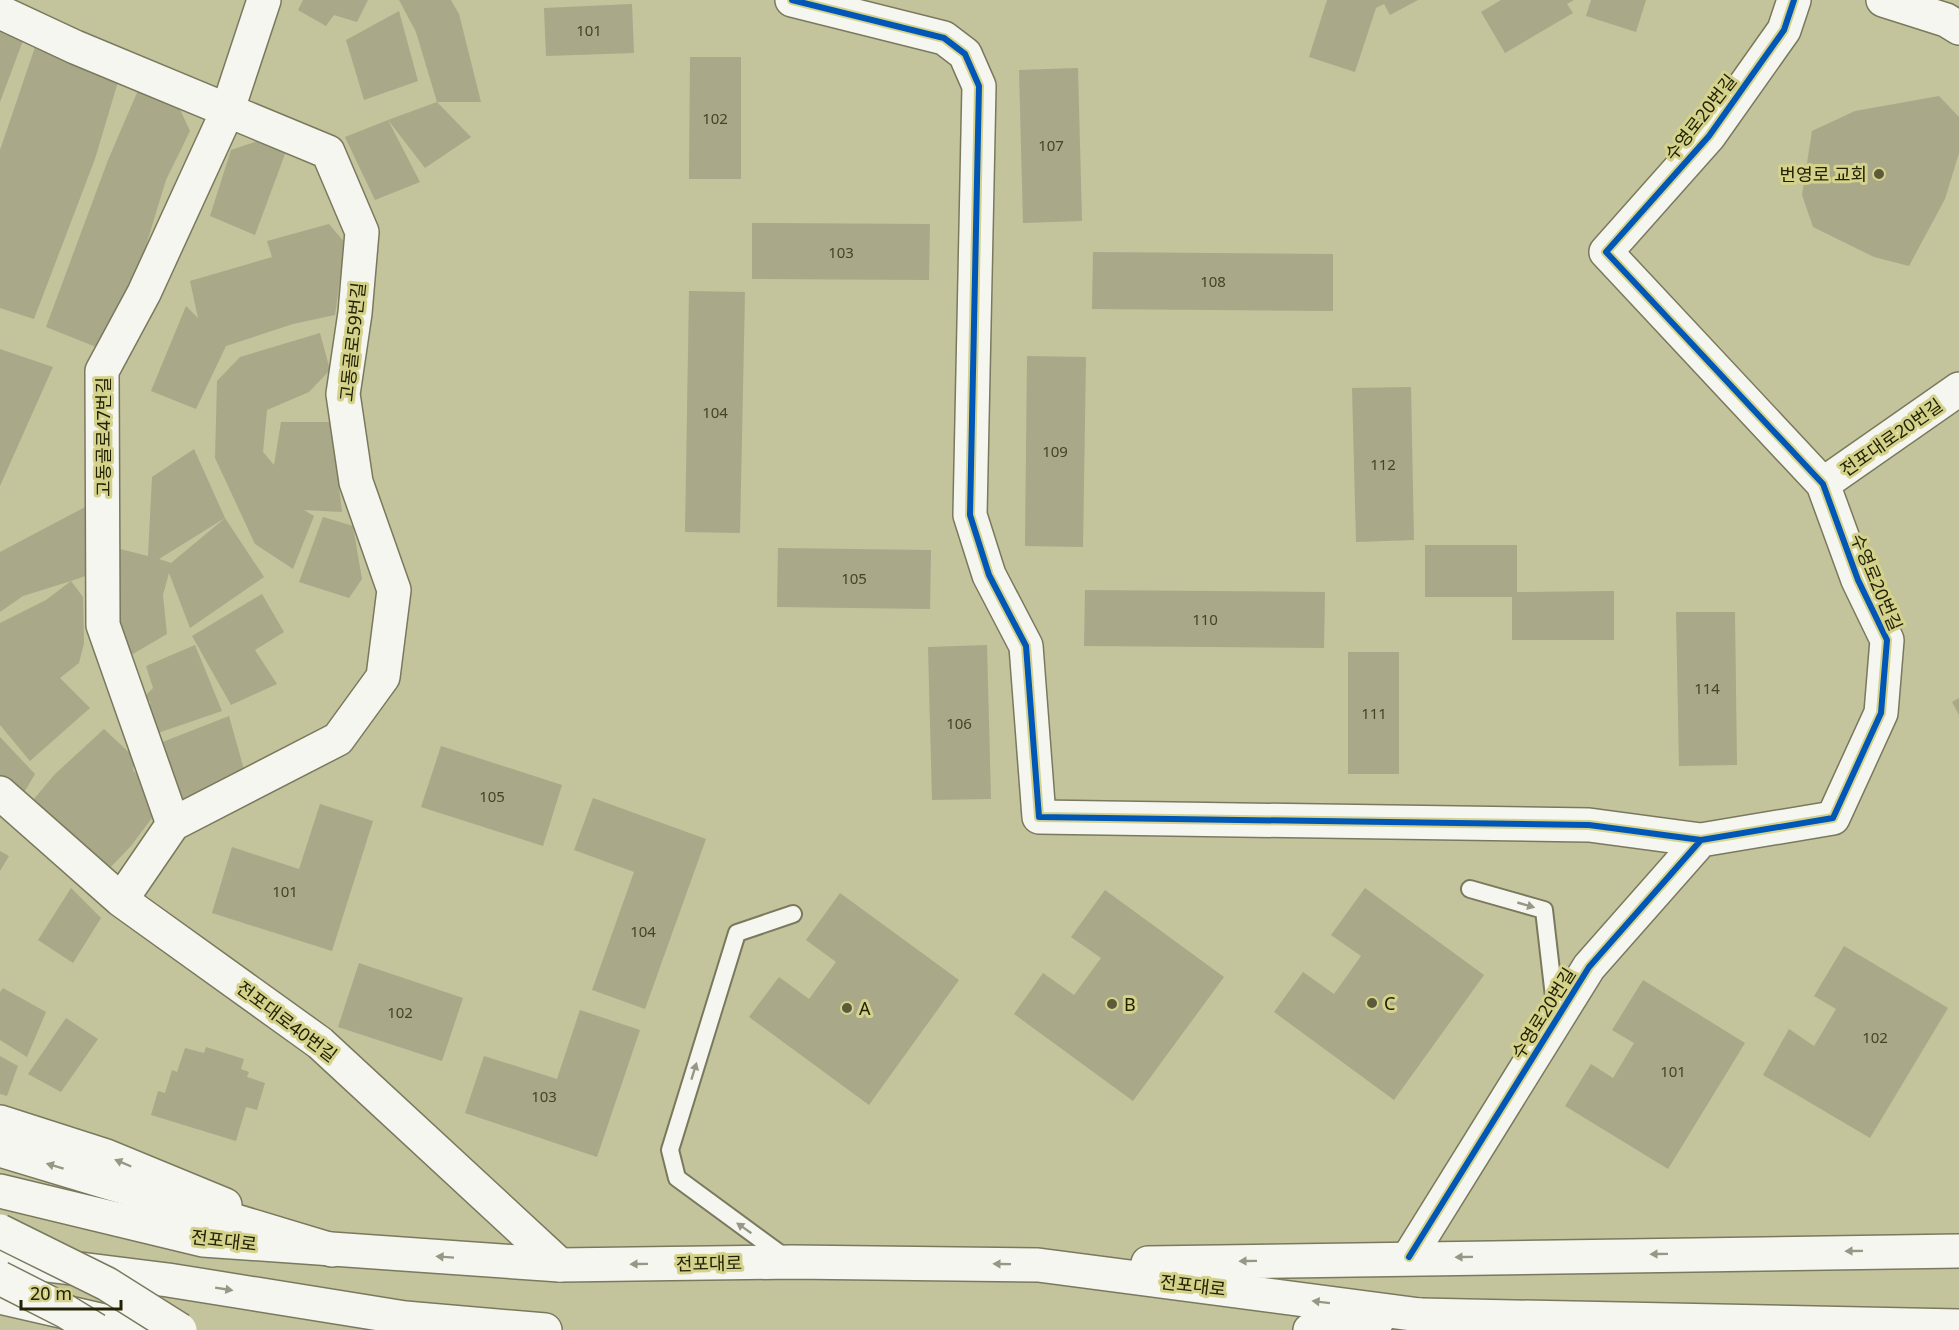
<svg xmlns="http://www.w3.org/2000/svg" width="1959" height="1330" font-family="'Noto Sans','Noto Sans KR',sans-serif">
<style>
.building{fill:#a9a889}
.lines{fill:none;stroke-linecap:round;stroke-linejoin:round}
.service-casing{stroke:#7a795e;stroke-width:20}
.minor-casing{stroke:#7a795e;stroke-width:36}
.secondary-casing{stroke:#7a795e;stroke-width:36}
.primary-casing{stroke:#7a795e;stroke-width:36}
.trunk-casing{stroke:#7a795e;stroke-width:36}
.service{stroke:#f6f6f0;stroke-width:16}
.minor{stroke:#f6f6f0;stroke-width:33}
.secondary{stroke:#f6f6f0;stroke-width:33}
.primary{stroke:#f6f6f0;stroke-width:33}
.trunk{stroke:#f6f6f0;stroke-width:33}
.trunk-bridge-casing{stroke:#7a795e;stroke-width:36;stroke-linecap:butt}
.trunk-bridge{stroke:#f6f6f0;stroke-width:33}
.cycleway-casing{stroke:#d4d28b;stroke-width:10}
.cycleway{stroke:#0057b8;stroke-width:6}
.oneway{fill:#979786}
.poi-dot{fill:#5b5a3a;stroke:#d4d28b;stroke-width:2}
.labels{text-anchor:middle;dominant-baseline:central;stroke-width:6;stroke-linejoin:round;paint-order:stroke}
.number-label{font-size:15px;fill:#444426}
.street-label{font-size:18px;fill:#232205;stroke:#d4d28b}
.poi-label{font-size:18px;fill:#232205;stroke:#d4d28b;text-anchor:start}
</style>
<rect width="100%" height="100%" fill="#c3c39c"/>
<path class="building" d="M303 0H368L357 22 334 15 326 26 298 10Z
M399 0H451L459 14 481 102H437L471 137 425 168 388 120 420 182 375 200 345 137 388 120 437 102 416 32Z
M1327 0H1418L1390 15 1384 4 1376 8 1355 72 1309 57Z
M1501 0H1574L1567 4 1573 13 1505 53 1481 12Z
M1591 0H1646L1636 32 1586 16Z
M632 4 634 53 546 56 544 8Z
M399 11 418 81 364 100 346 40Z
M0 30 24 38 0 102Z
M35 47 120 75 95 159 34 319 0 308V150Z
M690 57H741V179H689Z
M1078 68 1082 221 1023 223 1019 70Z
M139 88 176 101 190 131 166 180 141 262 101 349 46 327 108 160Z
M1939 96 1959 117V153L1945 199 1909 266 1874 257 1813 227 1802 195 1812 131 1855 111Z
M263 139 285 154 255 235 210 216 231 150Z
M752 223 930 224 929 280 752 279Z
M329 224 345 243 335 315 293 324 226 346 196 409 151 391 186 306 198 318 190 281 272 257 267 241Z
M1093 252 1333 254V311L1092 309Z
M689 291 745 292 740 533 685 532Z
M320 333 330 370 309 392 267 410 263 452 274 465 281 422H331L342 512 304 510 314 516 293 569 255 544 215 458 217 381 240 357Z
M0 349 53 367 0 486Z
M1027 356 1086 357 1083 547 1025 546Z
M1411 387 1414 540 1356 542 1352 388Z
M194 449 225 518 159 559 171 563 225 518 264 577 190 628 169 573 163 595 167 634 126 658 112 630 116 548 148 556 152 477Z
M89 505 94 573 71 581 83 597 84 643 79 663 60 678 90 708 30 761 0 725V623L46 600 71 581 23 596 0 612V552Z
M323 517 353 526 362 579 349 598 299 582Z
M1425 545H1517V592L1614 591V640H1512V597H1425Z
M778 548 931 550 930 609 777 607Z
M1085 590 1325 592 1324 648 1084 646Z
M262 594 284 632 255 650 277 684 231 705 192 636Z
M1676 612H1735L1737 765 1679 766Z
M195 645 222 711 155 734 143 709 151 703 145 696 153 688 146 666Z
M987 645 991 799 932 800 928 647Z
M1348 652H1399V774H1348Z
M1959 698V715L1952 702Z
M229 716 245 773 177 803 155 745Z
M104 729 135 758 133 770 150 791 158 810 131 846 106 872 29 805 54 775Z
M0 737 35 774 19 801 0 783Z
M441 746 562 785 543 846 421 807Z
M593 798 706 839 645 1009 592 990 634 872 574 850Z
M320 804 373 821 332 951 212 913 232 847 299 869Z
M0 851 9 856 0 871Z
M71 888 101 918 73 963 38 940Z
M1365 888 1484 975 1394 1100 1274 1012 1303 972 1334 994 1361 956 1331 935Z
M1105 890 1224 977 1133 1101 1014 1014 1043 973 1074 995 1101 958 1071 937Z
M840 893 959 980 869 1105 749 1017 779 977 809 999 836 962 806 940Z
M1844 946 1948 1008 1870 1138 1763 1075 1789 1029 1814 1046 1836 1009 1814 996Z
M359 963 463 998 442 1061 338 1027Z
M1643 980 1745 1043 1668 1169 1565 1106 1591 1064 1613 1078 1634 1043 1612 1030Z
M3 988 46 1012 27 1057 0 1040V992Z
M580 1010 640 1030 597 1157 465 1113 484 1056 557 1079Z
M66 1018 98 1039 61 1092 28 1074Z
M206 1047 244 1059 241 1069 249 1072 247 1077 265 1083 257 1110 246 1107 236 1141 151 1115 158 1091 165 1093 172 1070 177 1072 185 1048 204 1053Z
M0 1056 18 1066 7 1096 0 1094Z"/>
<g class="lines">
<g class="service-casing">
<path id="service" d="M1470 889 1544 910 1556 1014
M786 1258 677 1178 670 1150 737 933 793 914"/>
</g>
<g class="minor-casing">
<path id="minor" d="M792 0 944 38 965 54 979 86 970 515 989 575 1026 646 1039 817 1589 825 1701 840
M1883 0 1946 20 1959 28
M0 12 75 47 328 152 362 232 355 313 343 394 356 482 394 590 383 677 338 739 173 824 121 900
M1823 484 1959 389
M0 793 121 900 320 1043 560 1265
M173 824 103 625 102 371 144 293 227 112 264 0
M1409 1257 1589 967 1701 840 1833 818 1881 713 1887 640 1858 580 1823 484 1606 252 1709 136 1784 30 1794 0"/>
</g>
<g class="secondary-casing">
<path id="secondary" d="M1420 1315 1959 1326"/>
</g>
<g class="primary-casing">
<path id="primary" d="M0 1122 106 1156 225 1205
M0 1191 203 1240 560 1265 792 1262 1038 1265 1420 1315
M0 1259 168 1280 405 1318 545 1330
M1148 1263 1959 1251
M1310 1330 1377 1321"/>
</g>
<g class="trunk-casing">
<path id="trunk" d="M0 1150 332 1250
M0 1297 113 1323 159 1330"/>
</g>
<use href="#service" class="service"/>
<use href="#minor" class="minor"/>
<use href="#secondary" class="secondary"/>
<use href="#primary" class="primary"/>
<use href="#trunk" class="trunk"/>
<g class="trunk-bridge-casing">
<path id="trunk-bridge" d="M0 1231 107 1284 180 1330
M0 1278 65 1311 96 1330"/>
</g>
<use href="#trunk-bridge" class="trunk-bridge"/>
<g class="cycleway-casing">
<path id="cycleway" d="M792 0 944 38 965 54 979 86 970 515 989 575 1026 646 1039 817 1589 825 1701 840
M1409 1257 1589 967 1701 840 1833 818 1881 713 1887 640 1858 580 1823 484 1606 252 1709 136 1784 30 1794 0"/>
</g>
<use href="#cycleway" class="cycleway"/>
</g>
<defs><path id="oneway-solid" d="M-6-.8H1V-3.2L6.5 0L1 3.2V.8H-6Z" transform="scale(1.5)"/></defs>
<g class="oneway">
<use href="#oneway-solid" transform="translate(1526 905) rotate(16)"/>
<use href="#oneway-solid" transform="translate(694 1071) rotate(-73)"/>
<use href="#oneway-solid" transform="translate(123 1163) rotate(-157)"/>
<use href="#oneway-solid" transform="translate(55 1166) rotate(-163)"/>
<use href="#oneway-solid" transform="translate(744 1228) rotate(-145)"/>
<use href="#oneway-solid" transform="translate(1854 1251) rotate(179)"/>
<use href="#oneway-solid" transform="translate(1659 1254) rotate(179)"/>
<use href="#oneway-solid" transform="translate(445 1257) rotate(-176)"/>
<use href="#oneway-solid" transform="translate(1464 1257) rotate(179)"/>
<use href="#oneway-solid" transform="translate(1248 1261) rotate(179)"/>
<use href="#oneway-solid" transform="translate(639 1264) rotate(179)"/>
<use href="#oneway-solid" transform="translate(1002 1264) rotate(-179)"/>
<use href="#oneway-solid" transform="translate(224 1289) rotate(9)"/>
<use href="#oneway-solid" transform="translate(1321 1302) rotate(-173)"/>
</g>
<g class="poi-dot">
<circle cx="1879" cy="174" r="6"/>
<circle cx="1372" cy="1003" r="6"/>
<circle cx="1112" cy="1004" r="6"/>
<circle cx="847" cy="1008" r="6"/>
</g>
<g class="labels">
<g class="number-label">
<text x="589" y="30">101</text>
<text x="715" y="118">102</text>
<text x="1051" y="145">107</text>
<text x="841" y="252">103</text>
<text x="1213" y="281">108</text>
<text x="715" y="412">104</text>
<text x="1055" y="451">109</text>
<text x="1383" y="464">112</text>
<text x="854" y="578">105</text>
<text x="1205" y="619">110</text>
<text x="1707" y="688">114</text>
<text x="1374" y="713">111</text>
<text x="959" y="723">106</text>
<text x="492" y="796">105</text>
<text x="285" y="891">101</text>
<text x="643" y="931">104</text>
<text x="400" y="1012">102</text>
<text x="1875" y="1037">102</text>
<text x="1673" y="1071">101</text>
<text x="544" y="1096">103</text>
</g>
<g class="street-label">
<text transform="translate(1700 117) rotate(-52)">수영로20번길</text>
<text transform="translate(352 342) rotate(-84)">고동골로59번길</text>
<text transform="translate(103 437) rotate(-90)">고동골로47번길</text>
<text transform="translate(1891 437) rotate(-35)">전포대로20번길</text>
<text transform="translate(1877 582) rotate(67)">수영로20번길</text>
<text transform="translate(1543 1013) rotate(-58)">수영로20번길</text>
<text transform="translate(287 1021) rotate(37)">전포대로40번길</text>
<text transform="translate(224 1240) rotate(7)">전포대로</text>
<text transform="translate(709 1263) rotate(-1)">전포대로</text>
<text transform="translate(1193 1285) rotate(7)">전포대로</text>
</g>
<g class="poi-label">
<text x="1867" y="174" text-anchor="end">번영로 교회</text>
<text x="1384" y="1003">C</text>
<text x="1124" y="1004">B</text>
<text x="859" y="1008">A</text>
</g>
</g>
<path d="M21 1300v9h100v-9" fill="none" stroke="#232205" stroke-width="3"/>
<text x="30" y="1300" font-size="18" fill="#232205" stroke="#d4d28b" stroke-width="4.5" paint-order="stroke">20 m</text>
</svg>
